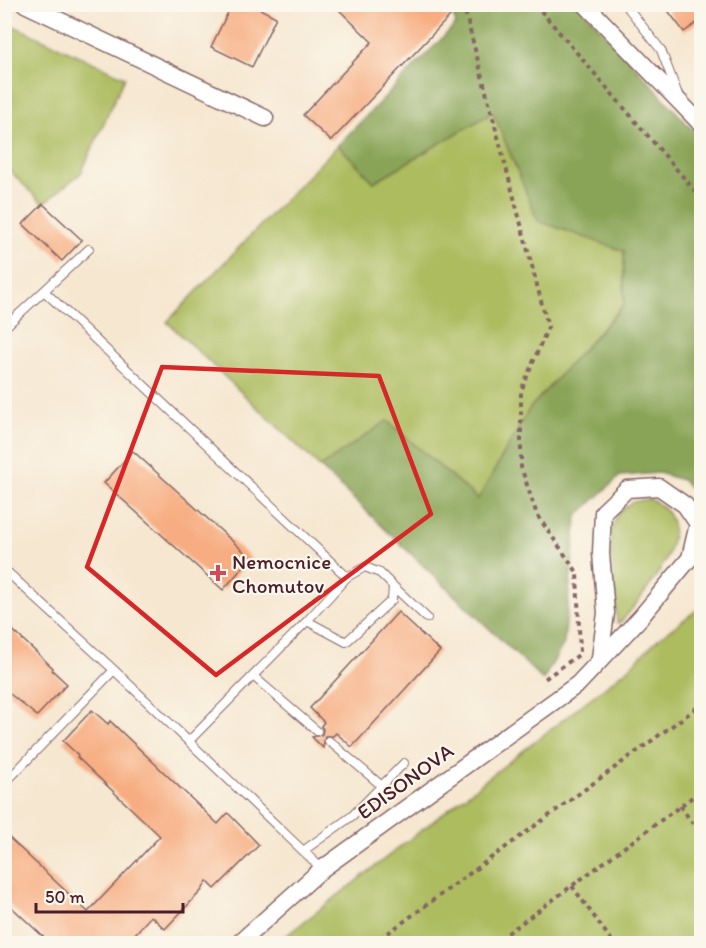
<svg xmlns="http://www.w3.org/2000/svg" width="706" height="948" font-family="Itim,sans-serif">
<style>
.green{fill:#acbc5f;stroke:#7b6e45;stroke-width:1.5}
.forest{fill:#89a456;stroke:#6a6240;stroke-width:1.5}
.building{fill:#f7ad81}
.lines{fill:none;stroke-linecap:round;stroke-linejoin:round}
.service-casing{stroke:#866565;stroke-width:10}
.minor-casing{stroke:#866565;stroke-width:19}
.path{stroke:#866565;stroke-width:4;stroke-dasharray:4.5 4.5;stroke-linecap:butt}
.service{stroke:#fff;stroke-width:8}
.minor{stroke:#fff;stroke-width:16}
.marked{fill:none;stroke:#d62828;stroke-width:4.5;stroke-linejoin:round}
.poi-dot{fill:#d1495b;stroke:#fbf7ec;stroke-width:2}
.labels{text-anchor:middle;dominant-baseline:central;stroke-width:4.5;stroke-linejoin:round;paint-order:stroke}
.poi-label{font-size:21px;fill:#4a1f2b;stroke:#fbf7ec;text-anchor:start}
.street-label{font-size:21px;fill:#4a1f2b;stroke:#fbf7ec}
</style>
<rect width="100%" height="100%" fill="#fbf7ec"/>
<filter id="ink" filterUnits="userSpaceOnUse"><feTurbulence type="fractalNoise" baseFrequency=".0167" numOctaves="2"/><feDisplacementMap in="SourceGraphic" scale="12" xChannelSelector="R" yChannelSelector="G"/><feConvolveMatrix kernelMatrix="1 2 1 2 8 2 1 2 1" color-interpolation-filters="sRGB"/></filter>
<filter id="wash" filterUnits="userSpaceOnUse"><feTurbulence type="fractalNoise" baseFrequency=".008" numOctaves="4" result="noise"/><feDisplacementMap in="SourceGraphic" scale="24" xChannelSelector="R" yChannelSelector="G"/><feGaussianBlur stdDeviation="1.35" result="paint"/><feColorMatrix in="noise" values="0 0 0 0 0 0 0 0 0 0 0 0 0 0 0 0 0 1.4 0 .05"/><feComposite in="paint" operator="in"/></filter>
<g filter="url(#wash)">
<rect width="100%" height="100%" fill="#f6e7d0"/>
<path class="green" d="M5 22 125 77 81 173 43 204 5 166Z
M493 112 538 221 624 251V304L530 408 478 499 387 421 320 467 167 322 338 145 374 182Z
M649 499C706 523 647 592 620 623H617L611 544 612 528 618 513 632 502Z
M701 607V943H277L629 668 659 638Z"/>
<path class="forest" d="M450 5H579L701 139V499L682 480 659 473 620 476 577 516 564 643 543 680 320 467 387 421 478 499 530 408 624 305V251L538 221 493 112 374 182 338 145 456 24Z"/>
<g id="blocks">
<path class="building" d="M232 4H250L276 17 252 67 211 47Z
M333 4H438L450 16 331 141 303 115 372 42Z
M663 4H702V19L684 32Z
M43 204 82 240 62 261 23 224Z
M133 451 251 558 223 590 104 483Z
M398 612 440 651 352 747 336 733 333 736H325L323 748 312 737 322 735 323 729 321 726 324 722 310 708Z
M4 622 53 668 52 670 67 684 37 716 4 689Z
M92 710 108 724 110 721 218 824 228 813 259 845 215 889 207 881 202 890 165 929 151 916 126 944H51L4 900V833L88 912 160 836 77 757 78 755 63 741Z"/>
</g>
</g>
<g filter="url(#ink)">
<use href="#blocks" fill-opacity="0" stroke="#866565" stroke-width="1.5"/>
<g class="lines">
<g class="service-casing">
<path id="service" d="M625 4 661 50 677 92
M44 291 347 577
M4 328 89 249
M4 569 114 670 322 869
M393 586 427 618
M253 676 317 731
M189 741 307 621 346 642 392 600 393 586 380 573 365 567 347 577 307 621
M329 741 382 786
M4 784 114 670
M303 851 352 816 404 763"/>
</g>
<g class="minor-casing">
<path id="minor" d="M25 4 265 118
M585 4 702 125
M238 944 322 869 578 684 640 618 690 558 698 524 685 505 659 487 627 489 603 512 601 553 606 613 600 658"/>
</g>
<path class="path" d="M463 4 548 327 521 391V467L537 515 577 572 580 654 543 680
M535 4 702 199
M680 806 702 836
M572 886 614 944
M373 944 702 704
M493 944 702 790"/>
<use href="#service" class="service"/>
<use href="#minor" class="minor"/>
</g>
</g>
<path class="marked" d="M162 367 379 376 431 514 216 675 87 567Z"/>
<path class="poi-dot" d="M215 564h6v6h6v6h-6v6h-6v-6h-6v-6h6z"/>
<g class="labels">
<g class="poi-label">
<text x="232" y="561">Nemocnice<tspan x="232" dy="24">Chomutov</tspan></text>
</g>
<g class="street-label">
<text transform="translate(405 781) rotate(-36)">EDISONOVA</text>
</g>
</g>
<rect width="706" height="948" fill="none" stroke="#fbf7ec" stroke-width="24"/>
<path d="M36 903v9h147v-9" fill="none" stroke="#4a1f2b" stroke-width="3"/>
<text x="45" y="903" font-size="18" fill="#4a1f2b" stroke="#fbf7ec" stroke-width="4.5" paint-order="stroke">50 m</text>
</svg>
